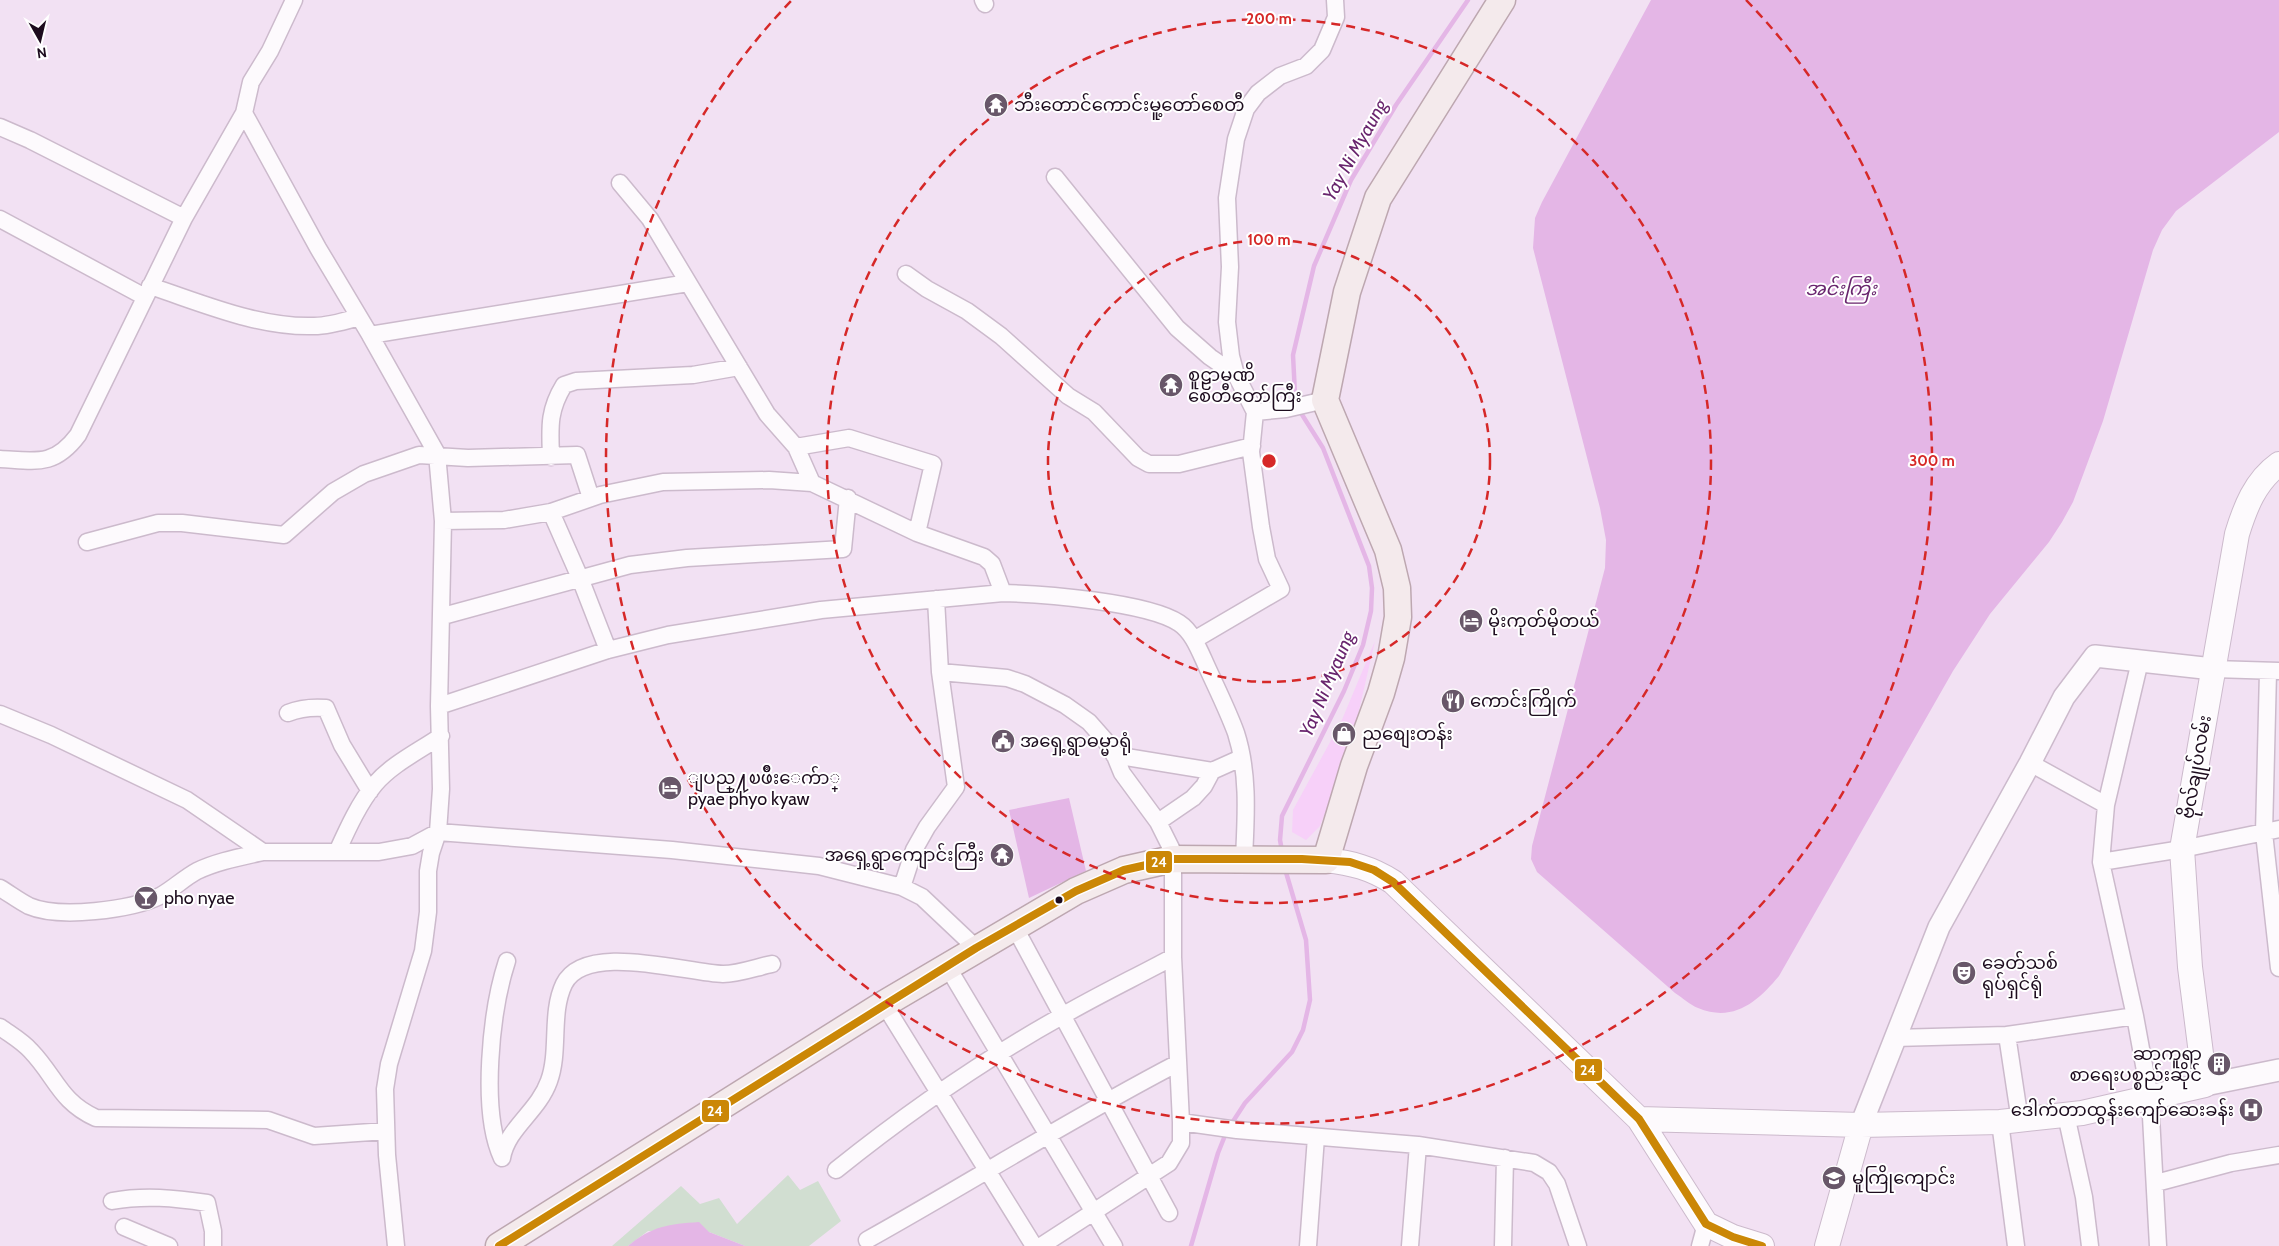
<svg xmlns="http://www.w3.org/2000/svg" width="2279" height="1246" font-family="Cabin,'Noto Sans Myanmar',sans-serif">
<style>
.built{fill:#f7d0f9}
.green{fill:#d1ded1}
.water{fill:#e4b6e6}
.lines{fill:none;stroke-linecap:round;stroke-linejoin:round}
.stream{stroke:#e4b6e6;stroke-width:4.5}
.minor-casing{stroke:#ccbacc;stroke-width:19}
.tertiary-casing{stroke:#ccbacc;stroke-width:24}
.secondary-casing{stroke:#ccbacc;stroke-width:26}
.primary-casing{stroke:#bda7b0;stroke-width:29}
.minor{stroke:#fdfafd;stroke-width:16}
.tertiary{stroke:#fdfafd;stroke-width:21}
.secondary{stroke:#fdfafd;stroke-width:24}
.primary{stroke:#f4eaec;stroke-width:26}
.bus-1-casing{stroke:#fff;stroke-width:11}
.bus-1{stroke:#cb8706;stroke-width:8}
.ring{fill:none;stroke:#d62828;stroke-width:2.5;stroke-dasharray:9 6}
.bus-dot{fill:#1d0c1e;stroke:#fff;stroke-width:2}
.labels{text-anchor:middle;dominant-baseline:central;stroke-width:4;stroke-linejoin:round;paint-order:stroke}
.poi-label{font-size:18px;fill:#1d0c1e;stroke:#fff;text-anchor:start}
.street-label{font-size:18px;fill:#1d0c1e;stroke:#fff}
.water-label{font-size:19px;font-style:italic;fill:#69256e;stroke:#fff}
.centre{fill:#d62828;stroke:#fff;stroke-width:2.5}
.ring-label{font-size:15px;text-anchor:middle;font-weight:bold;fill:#d62828;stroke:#fff;stroke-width:4;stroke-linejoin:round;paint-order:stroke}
.line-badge{stroke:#fff;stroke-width:2}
.badge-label{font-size:14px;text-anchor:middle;font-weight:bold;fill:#fff}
</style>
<rect width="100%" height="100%" fill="#f2e1f3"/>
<path class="built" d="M1375 641 1351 745 1320 826 1306 840 1292 832 1293 810 1341 722Z"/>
<path class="green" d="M788 1175 800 1190 818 1181 841 1221 809 1246H745L709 1232 648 1231 628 1246H612L681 1186 700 1204 719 1198 737 1224Z"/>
<path class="water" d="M1651 0H2279V132L2176 211 2162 230 2153 250 2103 421 2073 502 2062 522 2049 542 1990 614 1953 671 1779 976C1758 1001 1734 1023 1698 1008 1690 1005 1683 998 1675 993L1537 872 1531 859 1532 846 1605 568 1606 540 1600 508 1533 248 1535 218 1542 202Z
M1069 798 1086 871 1029 898 1009 810Z
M699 1222 709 1232 745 1246H628C652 1226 669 1224 699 1222Z"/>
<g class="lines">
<path class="stream" d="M1282 851 1280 840 1282 816 1344 691 1363 645 1371 611 1372 588 1369 566 1323 448 1301 413 1295 394 1293 355 1314 266 1351 180 1396 105 1468 0
M1230 1126 1245 1103 1292 1052 1303 1030 1310 1000 1306 940 1285 869
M1191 1246 1218 1153 1226 1133"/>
<g class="minor-casing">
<path id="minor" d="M983 0 985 4
M244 113 318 248 370 335 437 454 443 521 439 706 441 789 438 832 431 853 428 871V912L423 951 389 1064 385 1089 387 1155 396 1246
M0 127 30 140 184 218
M1055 177 1177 328 1210 357 1236 375
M620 183 650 219 767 414 796 447 812 483 917 533 984 557 992 564 1003 593
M0 219 145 297
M906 274 927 289 967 311 1001 336 1068 396 1094 412 1138 458 1149 464H1179L1252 446
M150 286C202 303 259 328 314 326 329 326 345 321 359 317
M370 335 688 283
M1255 412 1286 409 1325 400
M796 447 849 438 933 464 917 533
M551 457C550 428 548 411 564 385L576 381 693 375 739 367
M0 459C36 461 54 467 78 435L184 218 244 113 251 82 270 51 294 0
M551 512 580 578 608 650
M443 521 504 520 551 512 600 495 663 482 769 480 812 483
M87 542 158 523H182L284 535 333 492 364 474 419 455 468 458 577 455 591 498
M936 599 940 672 1007 678 1025 684 1065 705 1089 722 1104 739 1113 751 1122 773 1158 822 1171 848 1173 859V957L1181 1122 1237 1130 1418 1145 1534 1163 1549 1172 1557 1184 1578 1246
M443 616 630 565 687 558 843 549 848 498
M1194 640 1281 589 1267 559 1261 527 1251 452 1255 412 1236 375 1231 356 1227 322 1230 267 1227 198 1236 139 1246 109 1258 93 1280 76 1306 66 1322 50 1336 17 1335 0
M2213 669 2279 671
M2268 672 2264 833 2279 968
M439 706 608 650 668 635 821 610 1003 593C1043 594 1147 602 1179 623 1193 632 1200 652 1207 667 1217 689 1228 711 1236 733 1249 773 1246 817 1244 858
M288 713C300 708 313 707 326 708L342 745 370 791
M0 714 51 735 187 800 263 852H379L412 846 438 832 672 850 819 866 902 887 922 897 976 948
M1114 755 1212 771
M2030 763 2106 805 2101 862
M2106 805 2140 661
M1158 822 1193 798 1204 786 1212 771 1241 758
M337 852C347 830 359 803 375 784 392 764 419 751 441 736
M902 887 914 850 927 827 956 787 940 672
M0 888C10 894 19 901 29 906 59 919 131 910 160 896 173 889 184 878 197 871 218 861 241 857 263 852
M1014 926 1169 1213
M947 966 1114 1246
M884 1004 1034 1246
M0 1027C11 1035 22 1041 31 1051 56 1077 60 1102 96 1118L268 1120 314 1136 386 1131
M2007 1035 2020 1121
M1894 1038 2007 1035 2135 1016
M2066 1115 2084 1197 2090 1246
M2000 1122 2016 1246
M502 1158C507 1128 538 1112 549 1081 560 1051 550 1013 564 984 585 941 686 973 723 974 739 974 757 967 772 964
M502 1158C480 1111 491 1010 507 961
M836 1170C907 1113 983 1060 1062 1016 1098 995 1136 977 1173 957
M2156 1183 2231 1163 2279 1155
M112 1201C144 1195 175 1198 207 1203L213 1231V1246
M124 1227 169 1246
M867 1240C971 1182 1072 1118 1178 1063
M1041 1246 1169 1163 1181 1143V1122
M1308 1246 1316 1137
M1410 1246 1418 1145
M1503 1246 1505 1158
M1700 1246 1706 1224
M2158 1246 2150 1098 2135 1016 2101 862 2182 849 2279 829"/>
</g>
<g class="tertiary-casing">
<path id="tertiary" d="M2205 1085 2279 1070
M1861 1125 1939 927 2030 763 2064 697 2095 656 2213 669"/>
</g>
<g class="secondary-casing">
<path id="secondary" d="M1326 860C1352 863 1371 868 1393 882L1639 1119 1706 1224 1733 1237 1762 1246
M1639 1119 1861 1125 2000 1122 2082 1113 2205 1085 2190 967 2182 849 2237 534C2245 508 2255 481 2279 464
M1827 1246 1861 1125"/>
</g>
<g class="primary-casing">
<path id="primary" d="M499 1246 884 1004 1076 891 1124 870 1173 859 1326 860 1354 766 1381 693 1391 658 1398 617 1397 588 1388 550 1325 400 1347 292 1378 198 1502 0"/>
</g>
<use href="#minor" class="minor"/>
<use href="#tertiary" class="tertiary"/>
<use href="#secondary" class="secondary"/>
<use href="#primary" class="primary"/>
<g class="bus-1-casing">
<path id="bus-1" d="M499 1246 976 948 1076 891 1124 870 1173 859H1302L1350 862 1374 870 1393 882 1639 1119 1706 1224 1733 1237 1762 1246"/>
</g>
<use href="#bus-1" class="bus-1"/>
</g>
<g class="ring">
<circle cx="1269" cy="461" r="221"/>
<circle cx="1269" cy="461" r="442"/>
<path d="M1746 0A663 663 0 1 1 792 0"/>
</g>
<defs>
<g id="temple-disc" transform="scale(1.25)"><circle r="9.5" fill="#685769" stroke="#fff"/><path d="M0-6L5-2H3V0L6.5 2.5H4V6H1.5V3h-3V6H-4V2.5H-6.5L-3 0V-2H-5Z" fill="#fff"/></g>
<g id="hotel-disc" transform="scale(1.25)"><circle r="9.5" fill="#685769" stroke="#fff"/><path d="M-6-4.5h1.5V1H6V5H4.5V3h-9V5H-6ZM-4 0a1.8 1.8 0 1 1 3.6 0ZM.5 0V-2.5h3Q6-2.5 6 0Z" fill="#fff"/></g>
<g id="restaurant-disc" transform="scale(1.25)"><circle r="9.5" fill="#685769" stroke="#fff"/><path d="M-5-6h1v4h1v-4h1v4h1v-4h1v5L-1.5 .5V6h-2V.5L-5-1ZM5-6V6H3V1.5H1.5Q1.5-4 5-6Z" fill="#fff"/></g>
<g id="shop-disc" transform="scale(1.25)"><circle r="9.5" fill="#685769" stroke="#fff"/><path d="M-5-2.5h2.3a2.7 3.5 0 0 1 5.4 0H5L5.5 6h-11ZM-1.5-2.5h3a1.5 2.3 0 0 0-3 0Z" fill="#fff"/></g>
<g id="civic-disc" transform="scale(1.25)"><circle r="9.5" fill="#685769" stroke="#fff"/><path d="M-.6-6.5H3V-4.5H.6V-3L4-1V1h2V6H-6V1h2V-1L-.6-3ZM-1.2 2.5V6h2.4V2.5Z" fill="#fff"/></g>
<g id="bar-disc" transform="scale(1.25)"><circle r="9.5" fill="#685769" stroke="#fff"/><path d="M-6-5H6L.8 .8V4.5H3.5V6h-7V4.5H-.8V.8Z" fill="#fff"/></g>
<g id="theatre-disc" transform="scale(1.25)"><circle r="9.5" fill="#685769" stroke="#fff"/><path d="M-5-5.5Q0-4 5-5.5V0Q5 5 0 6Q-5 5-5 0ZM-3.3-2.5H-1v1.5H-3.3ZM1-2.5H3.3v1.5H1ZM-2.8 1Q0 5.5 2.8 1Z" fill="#fff"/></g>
<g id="building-disc" transform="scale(1.25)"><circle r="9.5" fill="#685769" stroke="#fff"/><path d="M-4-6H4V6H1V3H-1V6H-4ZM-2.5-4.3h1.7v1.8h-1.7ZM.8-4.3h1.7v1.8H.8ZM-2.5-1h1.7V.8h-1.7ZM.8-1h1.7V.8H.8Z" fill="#fff"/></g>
<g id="hospital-disc" transform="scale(1.25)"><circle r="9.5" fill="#685769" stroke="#fff"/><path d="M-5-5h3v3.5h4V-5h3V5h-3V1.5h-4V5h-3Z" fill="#fff"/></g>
<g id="school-disc" transform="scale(1.25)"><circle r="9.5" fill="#685769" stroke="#fff"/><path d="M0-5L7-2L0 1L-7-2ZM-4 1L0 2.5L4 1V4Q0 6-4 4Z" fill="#fff"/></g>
</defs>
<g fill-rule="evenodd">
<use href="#temple-disc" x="996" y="105"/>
<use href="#temple-disc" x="1171" y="385"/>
<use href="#hotel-disc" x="1471" y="621"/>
<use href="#restaurant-disc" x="1453" y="701"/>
<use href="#shop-disc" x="1344" y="734"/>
<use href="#civic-disc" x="1003" y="741"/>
<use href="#hotel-disc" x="670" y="788"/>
<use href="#temple-disc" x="1002" y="855"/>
<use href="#bar-disc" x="146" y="898"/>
<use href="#theatre-disc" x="1964" y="973"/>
<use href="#building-disc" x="2219" y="1064"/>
<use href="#hospital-disc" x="2251" y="1110"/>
<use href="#school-disc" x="1834" y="1178"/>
</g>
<circle class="bus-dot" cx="1059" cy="900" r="4.5"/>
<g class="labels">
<g class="poi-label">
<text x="1014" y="105">ဘီးတောင်ကောင်းမူ့တော်စေတီ</text>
<text x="1188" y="375">စူဠာမဏိ<tspan x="1188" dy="21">စေတီတော်ကြီး</tspan></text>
<text x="1488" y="621">မိုးကုတ်မိုတယ်</text>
<text x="1470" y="701">ကောင်းကြိုက်</text>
<text x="1362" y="734">ညစျေးတန်း</text>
<text x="1020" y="741">အရှေ့ရွာဓမ္မာရုံ</text>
<text x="688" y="778">ျပည္႔ၿဖိဳးေက်ာ္<tspan x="688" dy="21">pyae phyo kyaw</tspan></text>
<text x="984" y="855" text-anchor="end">အရှေ့ရွာကျောင်းကြီး</text>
<text x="164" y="898">pho nyae</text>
<text x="1982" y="963">ခေတ်သစ်<tspan x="1982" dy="21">ရုပ်‌ရှင်ရုံ</tspan></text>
<text x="2202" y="1054" text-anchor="end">ဆာကူရာ<tspan x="2202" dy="21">စာရေးပစ္စည်းဆိုင်</tspan></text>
<text x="2234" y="1110" text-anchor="end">ဒေါက်တာထွန်းကျော်ဆေးခန်း</text>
<text x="1852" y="1178">မူကြိုကျောင်း</text>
</g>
<g class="street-label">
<text transform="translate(2196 767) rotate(-80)">ဗိုလ်‌ချုပ်‌လမ်း</text>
</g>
<g class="water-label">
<text transform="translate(1355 150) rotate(-61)">Yay Ni Myaung</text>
<text x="1841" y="288">အင်းကြီး</text>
<text transform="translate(1327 684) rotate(-67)">Yay Ni Myaung</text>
</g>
</g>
<circle cx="1269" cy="461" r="8" class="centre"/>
<g class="ring-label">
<text x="1269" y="24">200 m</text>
<text x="1269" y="245">100 m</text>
<text x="1932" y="466">300 m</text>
</g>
<g class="line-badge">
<rect x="1145" y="850" width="28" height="24" rx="5" fill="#cb8706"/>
<rect x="1574" y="1058" width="29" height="24" rx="5" fill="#cb8706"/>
<rect x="701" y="1099" width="29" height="24" rx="5" fill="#cb8706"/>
</g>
<g class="badge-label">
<text x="1159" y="867">24</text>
<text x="1588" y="1075">24</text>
<text x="715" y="1116">24</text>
</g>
<g transform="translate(40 40) rotate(172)" stroke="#ffffff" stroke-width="4" paint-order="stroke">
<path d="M0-4L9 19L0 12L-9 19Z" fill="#1d0c1e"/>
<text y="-8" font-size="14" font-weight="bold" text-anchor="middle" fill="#1d0c1e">N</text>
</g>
</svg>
